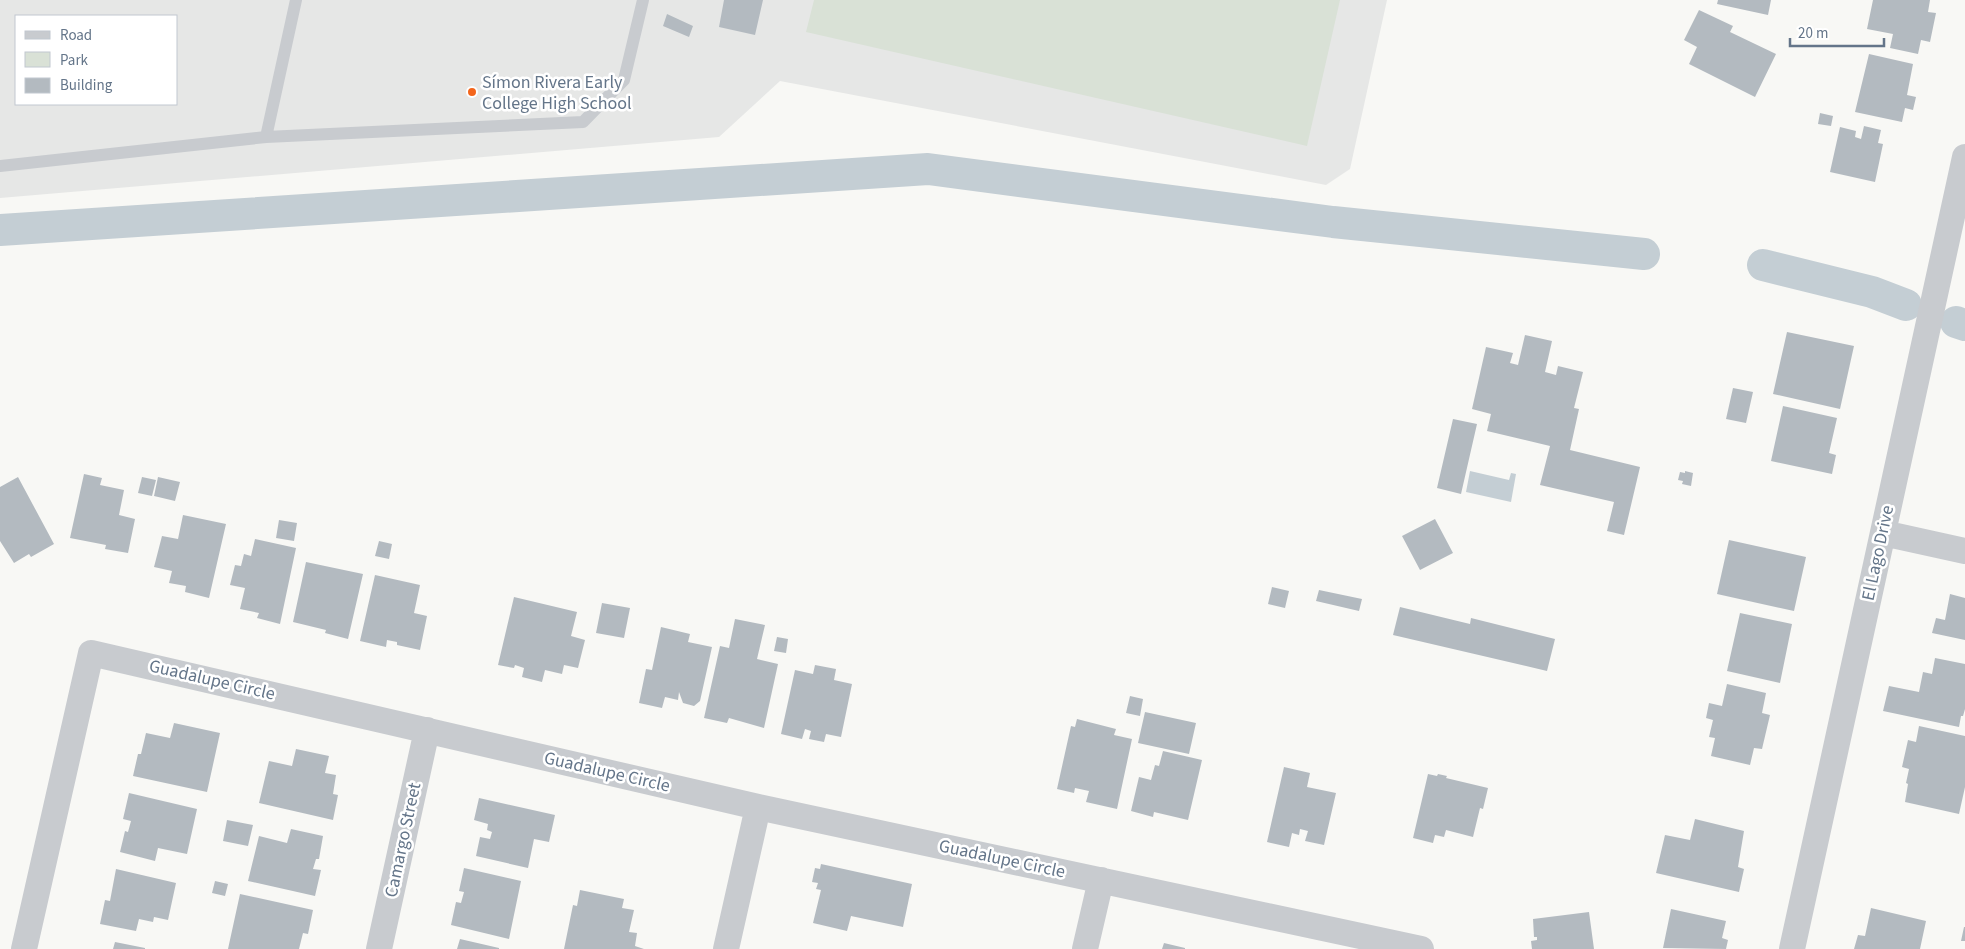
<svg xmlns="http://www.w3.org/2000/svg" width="1965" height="949" font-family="'Source Sans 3',sans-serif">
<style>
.built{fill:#e6e7e6;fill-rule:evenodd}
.green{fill:#d9e1d6}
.water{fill:#c4ced4}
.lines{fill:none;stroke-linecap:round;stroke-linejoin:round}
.canal{stroke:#c4ced4;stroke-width:32}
.building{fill:#b3bac0}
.lane{stroke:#c8cbcf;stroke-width:12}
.street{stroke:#c8cbcf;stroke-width:26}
.poi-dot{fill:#f3651b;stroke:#fff;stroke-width:2}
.labels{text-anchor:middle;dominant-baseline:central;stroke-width:5;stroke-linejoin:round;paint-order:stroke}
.poi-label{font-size:18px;fill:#647589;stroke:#fff;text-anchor:start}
.street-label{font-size:18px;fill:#647589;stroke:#fff}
</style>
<rect width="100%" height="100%" fill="#f8f8f5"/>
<path class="built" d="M0 0H1387L1350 169 1326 185 780 81 719 137 0 198ZM16 16H176V104H16Z"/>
<path class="green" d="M814 0H1340L1307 146 806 32Z"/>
<path class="water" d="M1470 471 1509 480 1511 473 1516 474 1511 502 1466 492Z"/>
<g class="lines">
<path class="canal" d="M0 230 928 169 1333 222 1644 254
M1763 265 1872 292 1906 305
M1956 322 1965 325"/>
</g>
<path class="building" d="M724 0H763L755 35 719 27Z
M1718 0H1771L1768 15 1717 4Z
M1873 0H1930L1928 12 1936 13 1930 42 1921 40 1918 54 1890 48 1893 34 1867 29Z
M1699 10 1733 26 1730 32 1776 54 1755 97 1689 64 1697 47 1684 40Z
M667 14 693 26 689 37 663 26Z
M1869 54 1913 64 1907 95 1916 97 1913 110 1905 108 1902 122 1855 112Z
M1820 113 1833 116 1831 126 1818 124Z
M1864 126 1881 130 1878 143 1883 144 1875 182 1830 172 1840 127 1856 131 1855 137 1861 139Z
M1787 332 1854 346 1840 409 1773 394Z
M1525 335 1552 341 1545 372 1556 375 1558 366 1583 372 1574 408 1579 409 1570 450 1640 467 1624 535 1607 531 1614 502 1540 485 1550 446 1487 431 1491 414 1472 409 1486 347 1513 353 1510 363 1518 365Z
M1733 388 1753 392 1746 423 1726 419Z
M1783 406 1837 418 1829 453 1836 455 1832 474 1771 461Z
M1453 419 1477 424 1461 494 1437 488Z
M1685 471 1693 473 1691 486 1682 484 1683 481 1678 480 1680 472 1685 473Z
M84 474 102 478 100 485 124 490 119 515 135 519 128 553 105 549 106 545 70 538Z
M18 477 54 544 31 557 29 554 14 563 0 541V487Z
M142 477 156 480 152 496 138 493Z
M158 477 180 482 175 501 154 496Z
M183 515 226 524 209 598 185 592 186 586 169 583 172 571 154 567 162 536 178 539Z
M1435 519 1453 553 1420 570 1402 536Z
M279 520 297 523 294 541 276 538Z
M255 539 296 548 280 624 257 618 259 613 240 609 245 588 230 585 235 565 241 566 244 554 251 556Z
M1729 540 1806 557 1794 611 1717 594Z
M379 541 392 544 389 559 375 556Z
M306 562 363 574 348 639 325 633 326 630 293 622Z
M375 575 420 585 414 613 427 616 420 650 397 645V642L387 640 386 647 360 641Z
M1272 587 1289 591 1285 608 1268 604Z
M1319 590 1362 599 1359 611 1316 601Z
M1950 594 1965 598V640L1932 633 1936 618 1945 620Z
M514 597 577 612 571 636 585 640 578 668 564 665 562 674 545 670 542 682 522 677 524 668 515 665 514 668 498 665Z
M602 603 630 608 624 638 596 633Z
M1400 607 1470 624 1471 618 1555 639 1547 671 1393 635Z
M1740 613 1792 624 1780 683 1727 671Z
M735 619 765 625 757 659 778 664 764 728 729 718 727 723 704 718 720 646 729 648Z
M661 627 690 634 688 642 712 647 700 701 694 706 683 703 679 692 678 700 665 697 662 708 639 703 646 669 652 670Z
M777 637 788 639 786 653 774 651Z
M1935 658 1965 664V709L1963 716H1961L1959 727 1883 711 1889 686 1919 692 1923 672 1932 674Z
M815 665 836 669 834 680 852 684 841 737 826 734 824 742 809 739 811 731 805 729 802 739 781 734 795 670 813 674Z
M1727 684 1766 693 1762 713 1770 715 1762 749 1754 748 1750 765 1711 756 1715 738 1709 737 1713 720 1706 718 1709 703 1722 706Z
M1130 696 1143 699 1140 716 1126 713Z
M1145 712 1196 723 1189 754 1138 743Z
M1077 719 1116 729 1114 735 1132 739 1117 809 1086 802 1089 791 1075 788 1074 793 1057 789 1071 726 1075 727Z
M174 723 220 733 207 792 133 776 138 754H141L146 733 170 738Z
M1919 726 1965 736V787L1959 814 1905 802 1908 784 1906 783 1909 769 1902 767 1908 740 1916 742Z
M296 749 329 756 325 773 336 775 333 794 338 795 333 820 259 803 269 761 292 766Z
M1163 751 1202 760 1188 820 1154 812 1153 817 1131 811 1139 777 1151 780 1155 765 1159 766Z
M1284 767 1310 773 1307 787 1336 793 1324 845 1305 841 1308 831 1300 829 1299 835 1292 833 1289 847 1267 842Z
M1428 774 1437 776 1438 774 1447 776 1446 778 1488 788 1483 809 1480 808 1473 837 1446 830 1444 837 1435 835 1433 843 1413 838Z
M129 793 197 809 187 854 158 848 155 861 120 852 125 831 128 832 131 821 123 819Z
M479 798 555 815 549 842 534 839 528 868 476 856 480 837 490 839 492 832 487 830 488 824 474 820Z
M1695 819 1744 831 1738 867 1744 869 1739 892 1656 873 1665 835 1690 840Z
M227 820 253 825 248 846 223 841Z
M291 829 323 836 319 859H316L313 869 321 870 315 896 248 881 259 836 287 843Z
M821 864 912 884 903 927 851 916 847 931 813 923 821 890 816 889 818 883 812 882 815 868 820 869Z
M464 868 521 881 509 939 451 925 456 902 461 903 464 892 459 891Z
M116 869 176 883 168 920 154 917 153 922 139 919 136 931 100 924 105 900 110 901Z
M215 881 228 884 225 896 212 893Z
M580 890 624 899 622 908 634 910 629 932 637 933 635 946 644 949H564L573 905 577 906Z
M240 894 313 910 308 934 303 933 299 949H228Z
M1871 908 1926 921 1920 949H1854L1858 935 1865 936Z
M1671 909 1726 921 1722 938 1728 940 1726 949 1663 948Z
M1589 912 1594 949H1532L1531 941 1537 940V937H1534L1533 919Z
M1964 927H1965V941H1961Z
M460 939 499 948V949H457Z
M115 942 145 948V949H113Z
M1164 943 1185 948V949H1162Z"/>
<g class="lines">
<path class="lane" d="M266 137 296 0
M0 166 266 137 583 122 624 80 643 0"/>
<path class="street" d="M1883 533 1965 551
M24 949 91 653 758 807 1421 949
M379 949 427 730
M726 949 758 807
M1085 949 1101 880
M1792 949 1965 157"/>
</g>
<circle class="poi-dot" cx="472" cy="92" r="5"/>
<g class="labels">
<g class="poi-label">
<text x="482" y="82">Símon Rivera Early<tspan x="482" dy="21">College High School</tspan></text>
</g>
<g class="street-label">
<text transform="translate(1878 553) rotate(-78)">El Lago Drive</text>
<text transform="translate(212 680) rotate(13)">Guadalupe Circle</text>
<text transform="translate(607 772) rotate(13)">Guadalupe Circle</text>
<text transform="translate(403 840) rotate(-78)">Camargo Street</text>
<text transform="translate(1002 859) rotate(12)">Guadalupe Circle</text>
</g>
</g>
<rect x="15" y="15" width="162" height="90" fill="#ffffff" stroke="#c1c8d0"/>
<rect x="25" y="31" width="25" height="8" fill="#c8cbcf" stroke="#c1c8d0"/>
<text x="60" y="40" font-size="15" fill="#647589">Road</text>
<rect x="25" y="52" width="25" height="15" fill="#d9e1d6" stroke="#c1c8d0"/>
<text x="60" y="65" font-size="15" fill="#647589">Park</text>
<rect x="25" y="78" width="25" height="15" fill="#b3bac0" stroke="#c1c8d0"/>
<text x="60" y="90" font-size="15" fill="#647589">Building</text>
<path d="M1790 38v8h94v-8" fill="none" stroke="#647589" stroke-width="2.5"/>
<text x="1798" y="38" font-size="15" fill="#647589" stroke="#ffffff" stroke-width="4" paint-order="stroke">20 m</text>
</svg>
